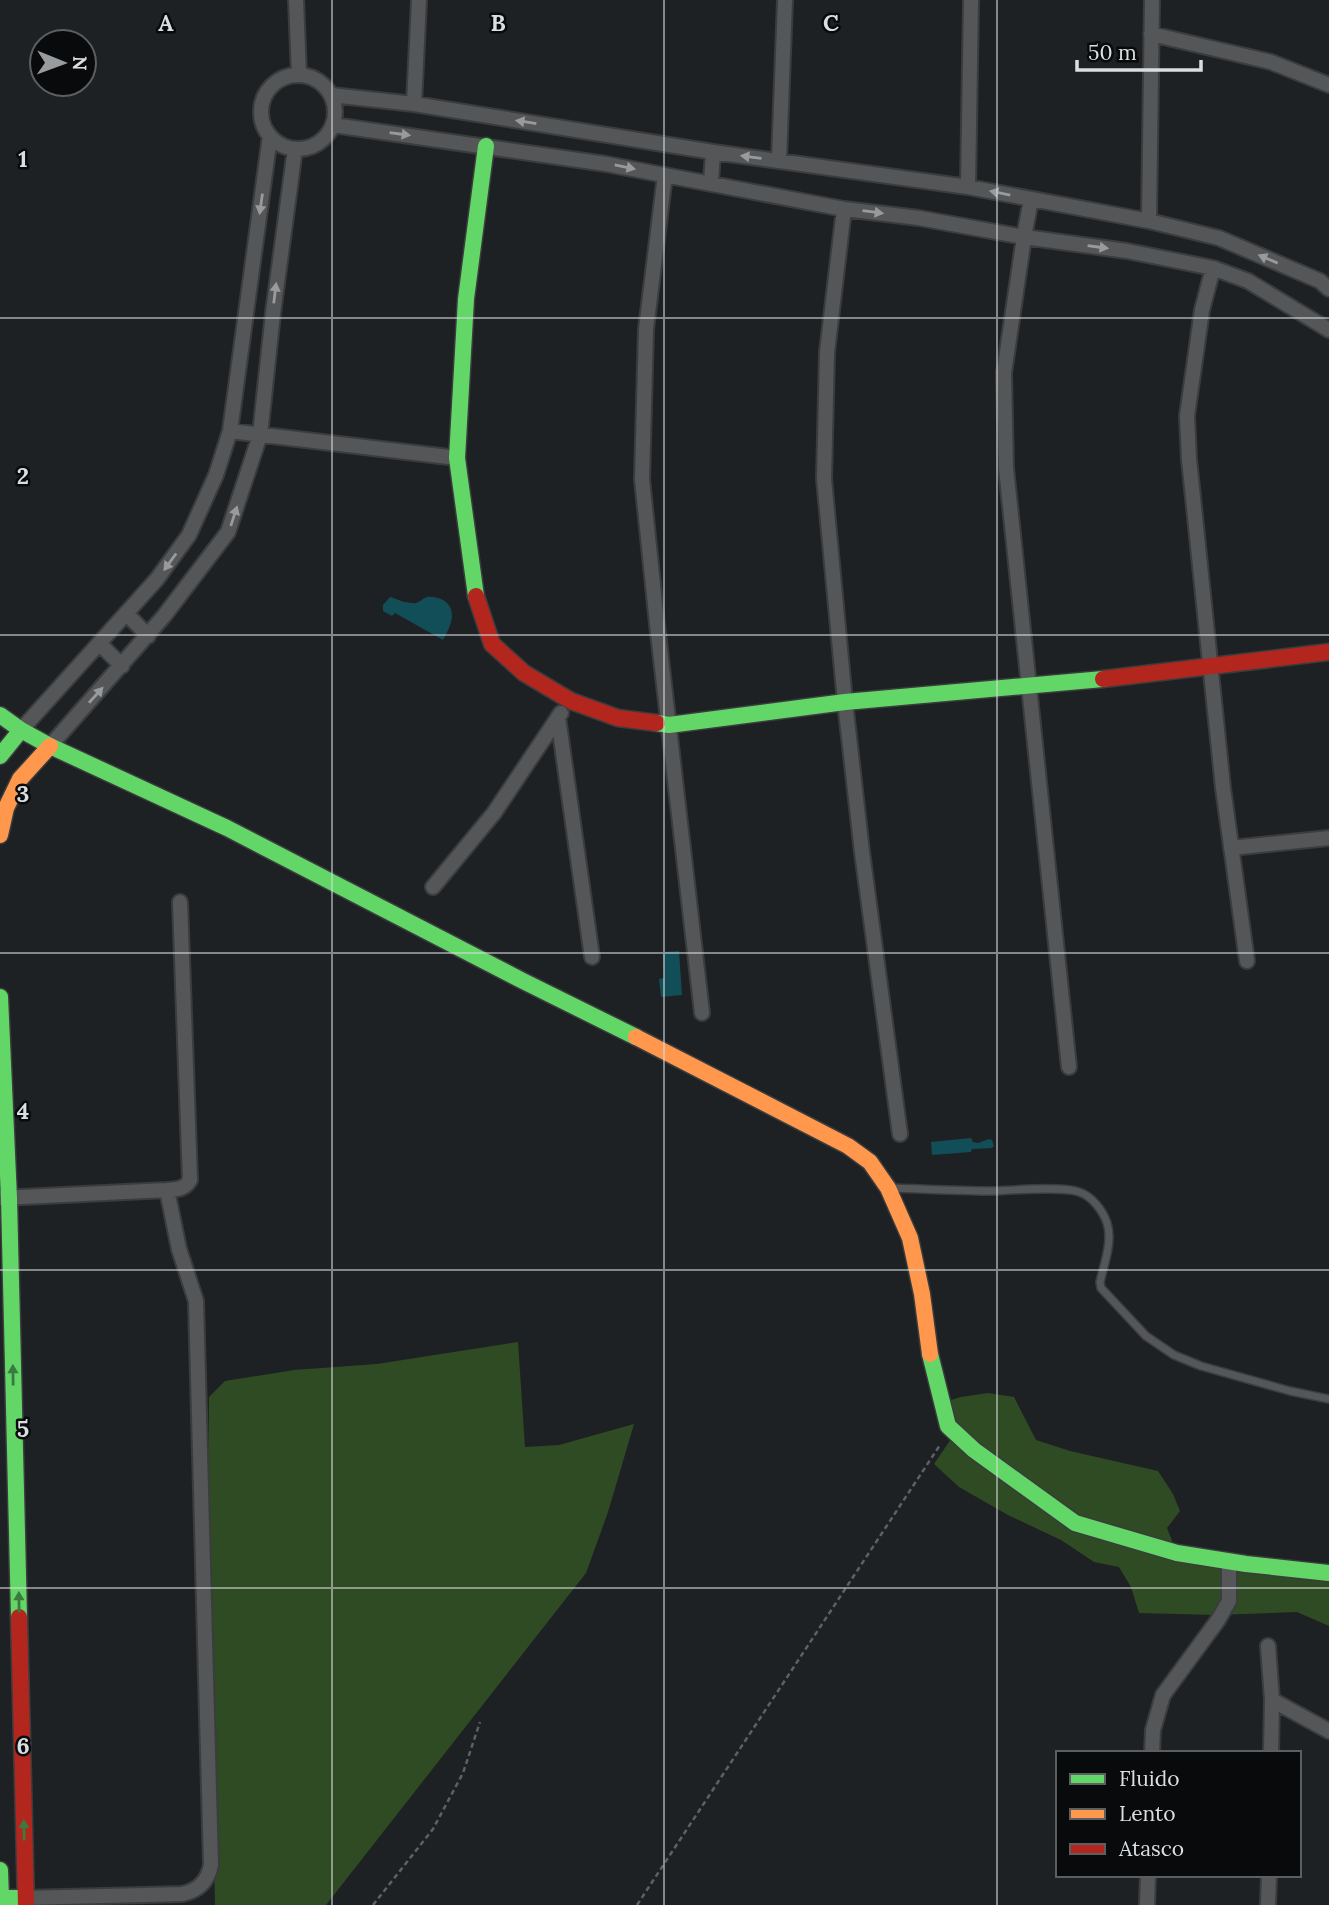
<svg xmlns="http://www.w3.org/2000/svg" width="1329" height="1905" font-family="Lora,serif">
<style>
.forest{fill:#2f4b24}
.water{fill:#114e57}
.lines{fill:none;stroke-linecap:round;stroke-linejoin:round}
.lane-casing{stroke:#3a3c3e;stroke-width:10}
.street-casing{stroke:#3a3c3e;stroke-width:18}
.fast-casing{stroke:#3a3c3e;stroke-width:19}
.slow-casing{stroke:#3a3c3e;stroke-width:19}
.jam-casing{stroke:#3a3c3e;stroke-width:19}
.path{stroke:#5e6061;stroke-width:2.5;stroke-dasharray:5 3.5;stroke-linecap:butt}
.lane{stroke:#555657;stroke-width:7}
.street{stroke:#555657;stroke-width:14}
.fast{stroke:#63d668;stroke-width:16}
.slow{stroke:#ff974d;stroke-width:16}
.jam{stroke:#b3261e;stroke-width:16}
.oneway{fill:#989a9c}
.oneway2{fill:#3a7a3f}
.grid{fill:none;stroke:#dbdee0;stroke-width:2;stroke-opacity:0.55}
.grid-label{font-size:23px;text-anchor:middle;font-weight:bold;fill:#dbdee0;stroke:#080a0c;stroke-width:5;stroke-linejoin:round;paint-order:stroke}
</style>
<rect width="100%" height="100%" fill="#1e2123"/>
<path class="forest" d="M518 1342 525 1447 559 1445 634 1424 608 1512 586 1573 326 1905H215L208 1598 209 1397 225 1381 294 1370 377 1364Z
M988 1393 1014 1397 1036 1440 1070 1451 1158 1471 1173 1494 1180 1511 1167 1528 1177 1553 1329 1573V1626L1297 1612 1216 1615 1139 1613 1131 1587 1119 1567 1094 1562 1061 1540 1008 1515 959 1487 934 1464 951 1439 948 1426 951 1400 961 1397Z"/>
<path class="water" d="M390 597C397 599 404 603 412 603 419 604 421 599 427 597 432 596 439 598 443 600 459 610 450 627 443 640L395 613 392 616 383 611V605Z
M679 951 682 995 661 997 659 979 664 978 663 952Z
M971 1138 973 1142 978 1143 989 1139 992 1140 994 1146 992 1148 972 1149 971 1152 932 1155 931 1142Z"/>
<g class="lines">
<g class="lane-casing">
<path id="lane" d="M890 1188C925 1189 959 1191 993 1191 1013 1190 1063 1186 1079 1192 1092 1196 1103 1211 1107 1223 1113 1241 1104 1264 1100 1282L1101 1288 1146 1336 1174 1355 1201 1366 1290 1391 1329 1399"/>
</g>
<g class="street-casing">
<path id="street" d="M296 0 299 75
M1151 34 1271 62 1329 85
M261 112a37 37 0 1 1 74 0a37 37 0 1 1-74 0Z
M331 95 414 104 713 152 968 187 1149 221 1219 238 1320 281 1329 289
M414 104 419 0
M333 125 606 164 844 209 919 218 1024 237 1127 251 1213 268 1248 281 1329 330
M779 160 785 0
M665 175 646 329 642 479 657 624 702 1013
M711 182 713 152
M968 187 971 0
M1031 199 1024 237 1004 373 1006 468 1069 1067
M844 209 827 352 824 479 845 702 862 852 900 1134
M1149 221 1152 0
M1213 268 1202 310 1187 416 1189 459 1223 788 1247 961
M230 431 457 458
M126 613 148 636
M99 643 122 666
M558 717 592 957
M21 730 157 579 189 535 216 475 230 431 270 136
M50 746 164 616 228 532 260 435 273 313 295 149
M1231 848 1329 838
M433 887 494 813 561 713
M1 1198 167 1190C177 1189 184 1190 190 1180L180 902
M1268 1646 1272 1700 1271 1753
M1272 1700 1329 1731
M1152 1753 1153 1730 1163 1695 1218 1620 1229 1601V1561
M25 1898 182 1894C198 1891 208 1881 211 1865L196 1301 179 1249 167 1190
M1147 1905 1148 1875
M1268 1905 1269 1875"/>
</g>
<g class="fast-casing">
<path id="fast" d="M476 596 457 458 466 299 486 146
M0 715 21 730 50 746 227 828 523 981 636 1037
M657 723 669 725 845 702 1103 679
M0 756 21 730
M0 997 9 1198 19 1617
M930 1354 948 1426 974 1450 1075 1523 1177 1553 1246 1564 1329 1573
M0 1870 1 1898H25"/>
</g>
<g class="slow-casing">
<path id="slow" d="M0 835 6 808 20 779 50 746
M636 1037 848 1146 870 1162 888 1188 910 1238 922 1294 930 1354"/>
</g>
<g class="jam-casing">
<path id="jam" d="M476 596 492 644 524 673 571 701 618 718 657 723
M1103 679 1329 652
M19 1617 26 1905"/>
</g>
<path class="path" d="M373 1905 433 1829 463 1773 480 1722
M637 1905 940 1445"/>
<use href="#lane" class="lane"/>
<use href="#street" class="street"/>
<use href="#fast" class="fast"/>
<use href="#slow" class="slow"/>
<use href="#jam" class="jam"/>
</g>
<defs><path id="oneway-solid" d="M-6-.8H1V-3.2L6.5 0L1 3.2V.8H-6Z" transform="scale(1.75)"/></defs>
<g class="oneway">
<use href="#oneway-solid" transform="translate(526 122) rotate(-171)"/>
<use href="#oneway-solid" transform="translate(400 134) rotate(8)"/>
<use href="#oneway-solid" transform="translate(751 157) rotate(-173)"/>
<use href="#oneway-solid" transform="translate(625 167) rotate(11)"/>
<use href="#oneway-solid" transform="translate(1000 193) rotate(-169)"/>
<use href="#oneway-solid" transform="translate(261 204) rotate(98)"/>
<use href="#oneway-solid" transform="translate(873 212) rotate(7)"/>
<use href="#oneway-solid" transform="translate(1098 247) rotate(8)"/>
<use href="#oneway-solid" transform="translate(1268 259) rotate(-157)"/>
<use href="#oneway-solid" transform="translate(275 293) rotate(-83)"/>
<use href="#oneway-solid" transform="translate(234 516) rotate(-72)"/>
<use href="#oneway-solid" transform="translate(170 562) rotate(126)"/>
<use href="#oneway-solid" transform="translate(96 695) rotate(-48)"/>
</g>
<g class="oneway2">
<use href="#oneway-solid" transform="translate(13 1375) rotate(-91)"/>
<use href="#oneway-solid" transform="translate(19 1602) rotate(-91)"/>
<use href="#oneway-solid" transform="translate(24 1830) rotate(-91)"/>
</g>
<path class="grid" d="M332 0V1905M664 0V1905M997 0V1905M0 318H1329M0 635H1329M0 953H1329M0 1270H1329M0 1588H1329"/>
<g class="grid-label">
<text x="166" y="31">A</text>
<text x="498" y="31">B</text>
<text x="831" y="31">C</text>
<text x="23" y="167">1</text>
<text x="23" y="484">2</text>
<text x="23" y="802">3</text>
<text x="23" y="1119">4</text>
<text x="23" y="1437">5</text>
<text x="23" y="1754">6</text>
</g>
<rect x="1056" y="1751" width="245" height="126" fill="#080a0c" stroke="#5c5f61" stroke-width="2"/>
<rect x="1070" y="1774" width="35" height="10" fill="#63d668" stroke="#5c5f61" stroke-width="2"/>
<text x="1119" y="1786" font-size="21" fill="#dbdee0">Fluido</text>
<rect x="1070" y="1809" width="35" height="10" fill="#ff974d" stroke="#5c5f61" stroke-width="2"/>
<text x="1119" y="1821" font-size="21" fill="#dbdee0">Lento</text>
<rect x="1070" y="1844" width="35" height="10" fill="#b3261e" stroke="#5c5f61" stroke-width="2"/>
<text x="1119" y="1856" font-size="21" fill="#dbdee0">Atasco</text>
<g transform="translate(63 63) rotate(91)"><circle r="33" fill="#080a0c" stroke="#5c5f61" stroke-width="2"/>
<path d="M0-5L12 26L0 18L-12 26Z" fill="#999c9e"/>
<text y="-10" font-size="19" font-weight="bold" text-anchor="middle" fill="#dbdee0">N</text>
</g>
<path d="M1077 60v10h124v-10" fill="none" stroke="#dbdee0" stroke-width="3.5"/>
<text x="1088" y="60" font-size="21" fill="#dbdee0" stroke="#080a0c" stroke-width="5" paint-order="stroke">50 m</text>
</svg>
